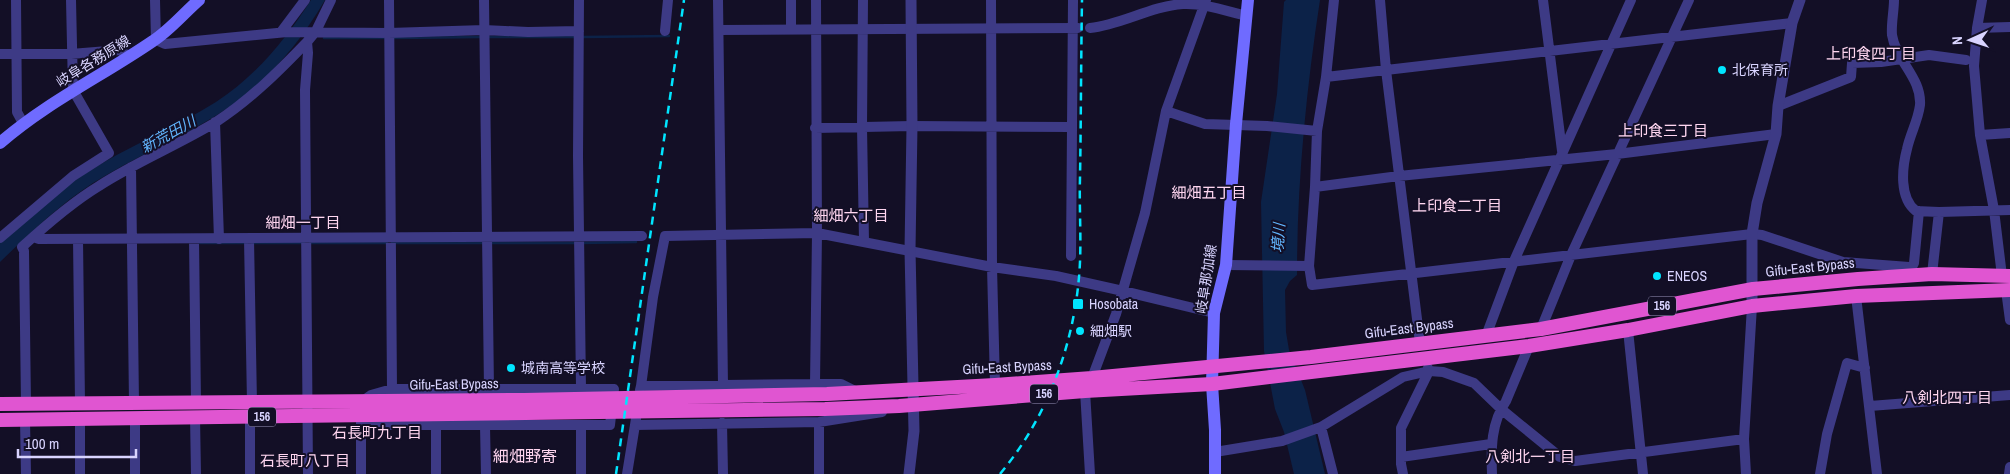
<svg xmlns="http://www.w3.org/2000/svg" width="2010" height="474" font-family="'Archivo Narrow','Noto Sans JP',sans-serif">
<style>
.water{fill:#0c2248}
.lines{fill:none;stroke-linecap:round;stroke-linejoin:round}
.stream{stroke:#0c2248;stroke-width:2.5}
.minor{stroke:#3d3a85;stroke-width:10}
.tertiary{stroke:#3d3a85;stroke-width:11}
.secondary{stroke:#6f6bff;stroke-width:12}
.trunk{stroke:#e055d1;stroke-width:14}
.rail{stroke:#00e5ff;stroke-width:2.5;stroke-dasharray:8 6;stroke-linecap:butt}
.poi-dot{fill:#00e5ff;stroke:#130f26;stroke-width:2}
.labels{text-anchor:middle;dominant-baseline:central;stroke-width:4;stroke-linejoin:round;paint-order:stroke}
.shield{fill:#130f26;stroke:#9e99be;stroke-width:1}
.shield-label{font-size:12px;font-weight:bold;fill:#d9d4ff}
.street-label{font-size:14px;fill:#d9d4ff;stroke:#130f26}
.poi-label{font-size:14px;fill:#d9d4ff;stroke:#130f26;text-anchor:start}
.neighbourhood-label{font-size:15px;fill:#ffd6f0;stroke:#130f26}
.water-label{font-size:15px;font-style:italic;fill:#62b6ff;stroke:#130f26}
.quarter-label{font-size:16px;fill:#ffd6f0;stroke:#130f26}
</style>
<rect width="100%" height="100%" fill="#130f26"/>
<path class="water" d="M311 0H325C298 46 263 87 217 115 177 140 133 158 93 183 59 205 29 234 0 262V243C27 219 55 193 86 173 127 147 174 128 216 102 256 76 286 39 311 0Z
M1286 0H1320C1306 91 1297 184 1297 275L1290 281 1285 290 1286 332 1289 350 1305 390 1325 474H1294L1284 432 1275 409 1264 351 1261 202 1277 94 1284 2Z"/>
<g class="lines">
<path class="stream" d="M488 37H577
M583 37 669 36
M324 38H385
M393 38 482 37
M200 243H247
M252 243H304
M310 243H387
M392 243H484
M490 243H577
M582 243 636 242"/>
<path class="minor" d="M16 0 17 112 23 123
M155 0 156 40 165 44 287 32 389 33 484 30 528 32 579 31
M389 0 392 389
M484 0 489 389
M579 0 578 156 581 388
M718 0 723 386
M791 0V29
M863 0 862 127 864 241
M991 0 992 267 995 385
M1380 0 1386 70 1420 343
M1543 0 1562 151
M1894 0C1894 11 1891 24 1892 35 1896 61 1922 78 1920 105 1918 121 1910 134 1907 149 1902 168 1899 198 1916 211L1939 212 2010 210
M1982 0 1977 28 1974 66 1980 135 1994 210 2002 276
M1792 23 1326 77 1317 131 1315 187 1309 266 1312 285 1752 234 1762 235 1843 262 1909 267H1912L1914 263 1919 211
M1090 28C1121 25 1151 6 1183 4 1204 3 1226 11 1247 16
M1977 28 2010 27
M719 30 1078 28
M665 31 668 0
M281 32 305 0
M0 54H71L120 50 129 57
M1326 77 1334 0
M1778 106 1851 77 1852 63 1881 62 1929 55 1966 60
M1166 111 1205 124 1267 126 1317 131
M215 122 219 239
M815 128 912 126 1071 127
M1980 135 2010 133
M131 167 134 403
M1315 187 1399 176 1617 154 1776 134
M33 237 39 239 642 236
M0 238 73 176 109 153 73 90 71 0
M78 239 80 403
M194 239 196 403
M249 239 252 403
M1071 256 1073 0
M1226 265 1309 266
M1932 274 1939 212
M2006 290 2010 320
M1856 296 1877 474
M1541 329 1571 255 1689 0
M1628 330 1643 474
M1486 336 1514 261 1631 0
M1092 378 1116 314 1145 213 1166 111 1206 0
M815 384 817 233 816 0
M641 386 653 297 665 236 817 233 992 267 1056 276 1123 291 1214 313
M640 390 641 386 815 384H841L855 391
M1085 391 1090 474
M26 404 24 251 22 247C46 225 71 203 99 186 136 162 178 145 216 122 250 100 279 71 307 42
M638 405 635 425 819 422 882 412
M1870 406 2010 395
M361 415 376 425H610L614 389H392L371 395 364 400
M361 415V474
M195 417 196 474
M250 417V474
M135 418V474
M80 419V474
M25 420 26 474
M819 422V474
M722 423 723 474
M581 425V474
M485 426 486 474
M1321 427 1333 474
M1215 452 1282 441 1321 427 1403 377 1429 371 1443 372 1474 383 1501 409 1560 457 1575 461 1744 439
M1401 457 1491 444
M308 474 305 90 308 53 307 42 316 31 331 0
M436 474V426
M627 474 635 425
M1403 474 1401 464V428L1429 371 1428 368
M1492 474C1491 448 1491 423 1506 401L1529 346
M1746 474 1744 439 1752 306
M1820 474 1827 434 1847 363 1865 368
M2009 474 2010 467"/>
<path class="tertiary" d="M1752 306V234L1757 203 1776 134 1778 106 1792 23 1800 0
M909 474 914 431 910 250 912 126 911 0"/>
<path class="secondary" d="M0 143C47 102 102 76 153 41 170 30 184 13 199 0
M1215 474V430L1212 384 1214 313 1226 265 1236 124 1248 0"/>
<path class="trunk" d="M0 404 524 400 827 394 995 385 1092 378 1311 357 1541 329 1753 289 1858 279 1932 274 2010 276
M0 420 825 409 899 406 1085 391 1212 384 1529 346 1628 330 1752 306 1856 296 2010 290"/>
<path class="rail" d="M616 474 684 0
M1000 474C1046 419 1073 348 1079 277 1082 244 1079 211 1080 178 1081 119 1081 59 1082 0"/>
</g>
<g class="poi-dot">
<circle cx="1722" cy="70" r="5"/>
<circle cx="1657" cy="276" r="5"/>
<rect x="1072" y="298" width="12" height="12" rx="2.5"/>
<circle cx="1080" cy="331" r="5"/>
<circle cx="511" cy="368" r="5"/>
</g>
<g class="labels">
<g class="shield">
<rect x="1648" y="296.5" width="28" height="19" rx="4"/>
<rect x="1030" y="384.5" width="28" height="19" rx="4"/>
<rect x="248" y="407.5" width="28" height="19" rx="4"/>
</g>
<g class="shield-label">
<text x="1662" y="306">156</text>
<text x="1044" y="394">156</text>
<text x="262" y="417">156</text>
</g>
<g class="street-label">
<text transform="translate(93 61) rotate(-32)">岐阜各務原線</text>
<text transform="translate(1810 267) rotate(-6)">Gifu-East Bypass</text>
<text transform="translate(1206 279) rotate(-81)">岐阜那加線</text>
<text transform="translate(1409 328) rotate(-7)">Gifu-East Bypass</text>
<text transform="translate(1007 367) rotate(-3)">Gifu-East Bypass</text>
<text transform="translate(454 384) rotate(-1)">Gifu-East Bypass</text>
</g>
<g class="poi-label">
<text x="1732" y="70">北保育所</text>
<text x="1667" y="276">ENEOS</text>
<text x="1089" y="304">Hosobata</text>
<text x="1090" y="331">細畑駅</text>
<text x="521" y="368">城南高等学校</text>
</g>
<g class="neighbourhood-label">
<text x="1871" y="53">上印食四丁目</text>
<text x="1663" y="130">上印食三丁目</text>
<text x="1209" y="192">細畑五丁目</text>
<text x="1457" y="205">上印食二丁目</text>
<text x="851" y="215">細畑六丁目</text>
<text x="303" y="222">細畑一丁目</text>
<text x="1947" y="397">八剣北四丁目</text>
<text x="377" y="432">石長町九丁目</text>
<text x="1530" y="456">八剣北一丁目</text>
<text x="305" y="460">石長町八丁目</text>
</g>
<g class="water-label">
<text transform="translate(168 134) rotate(-29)">新荒田川</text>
<text transform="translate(1278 238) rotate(-86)">境川</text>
</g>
<g class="quarter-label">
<text x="525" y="456">細畑野寄</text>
</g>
</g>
<g transform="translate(1970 40) rotate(267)" stroke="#130f26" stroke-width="4" paint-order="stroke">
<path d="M0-4L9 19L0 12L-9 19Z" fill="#d9d4ff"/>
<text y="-8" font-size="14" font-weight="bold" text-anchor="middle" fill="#d9d4ff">N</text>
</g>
<path d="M18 449v8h118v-8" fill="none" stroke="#d9d4ff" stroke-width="2.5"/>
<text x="25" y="449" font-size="15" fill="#d9d4ff" stroke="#130f26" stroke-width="4" paint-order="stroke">100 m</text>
</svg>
